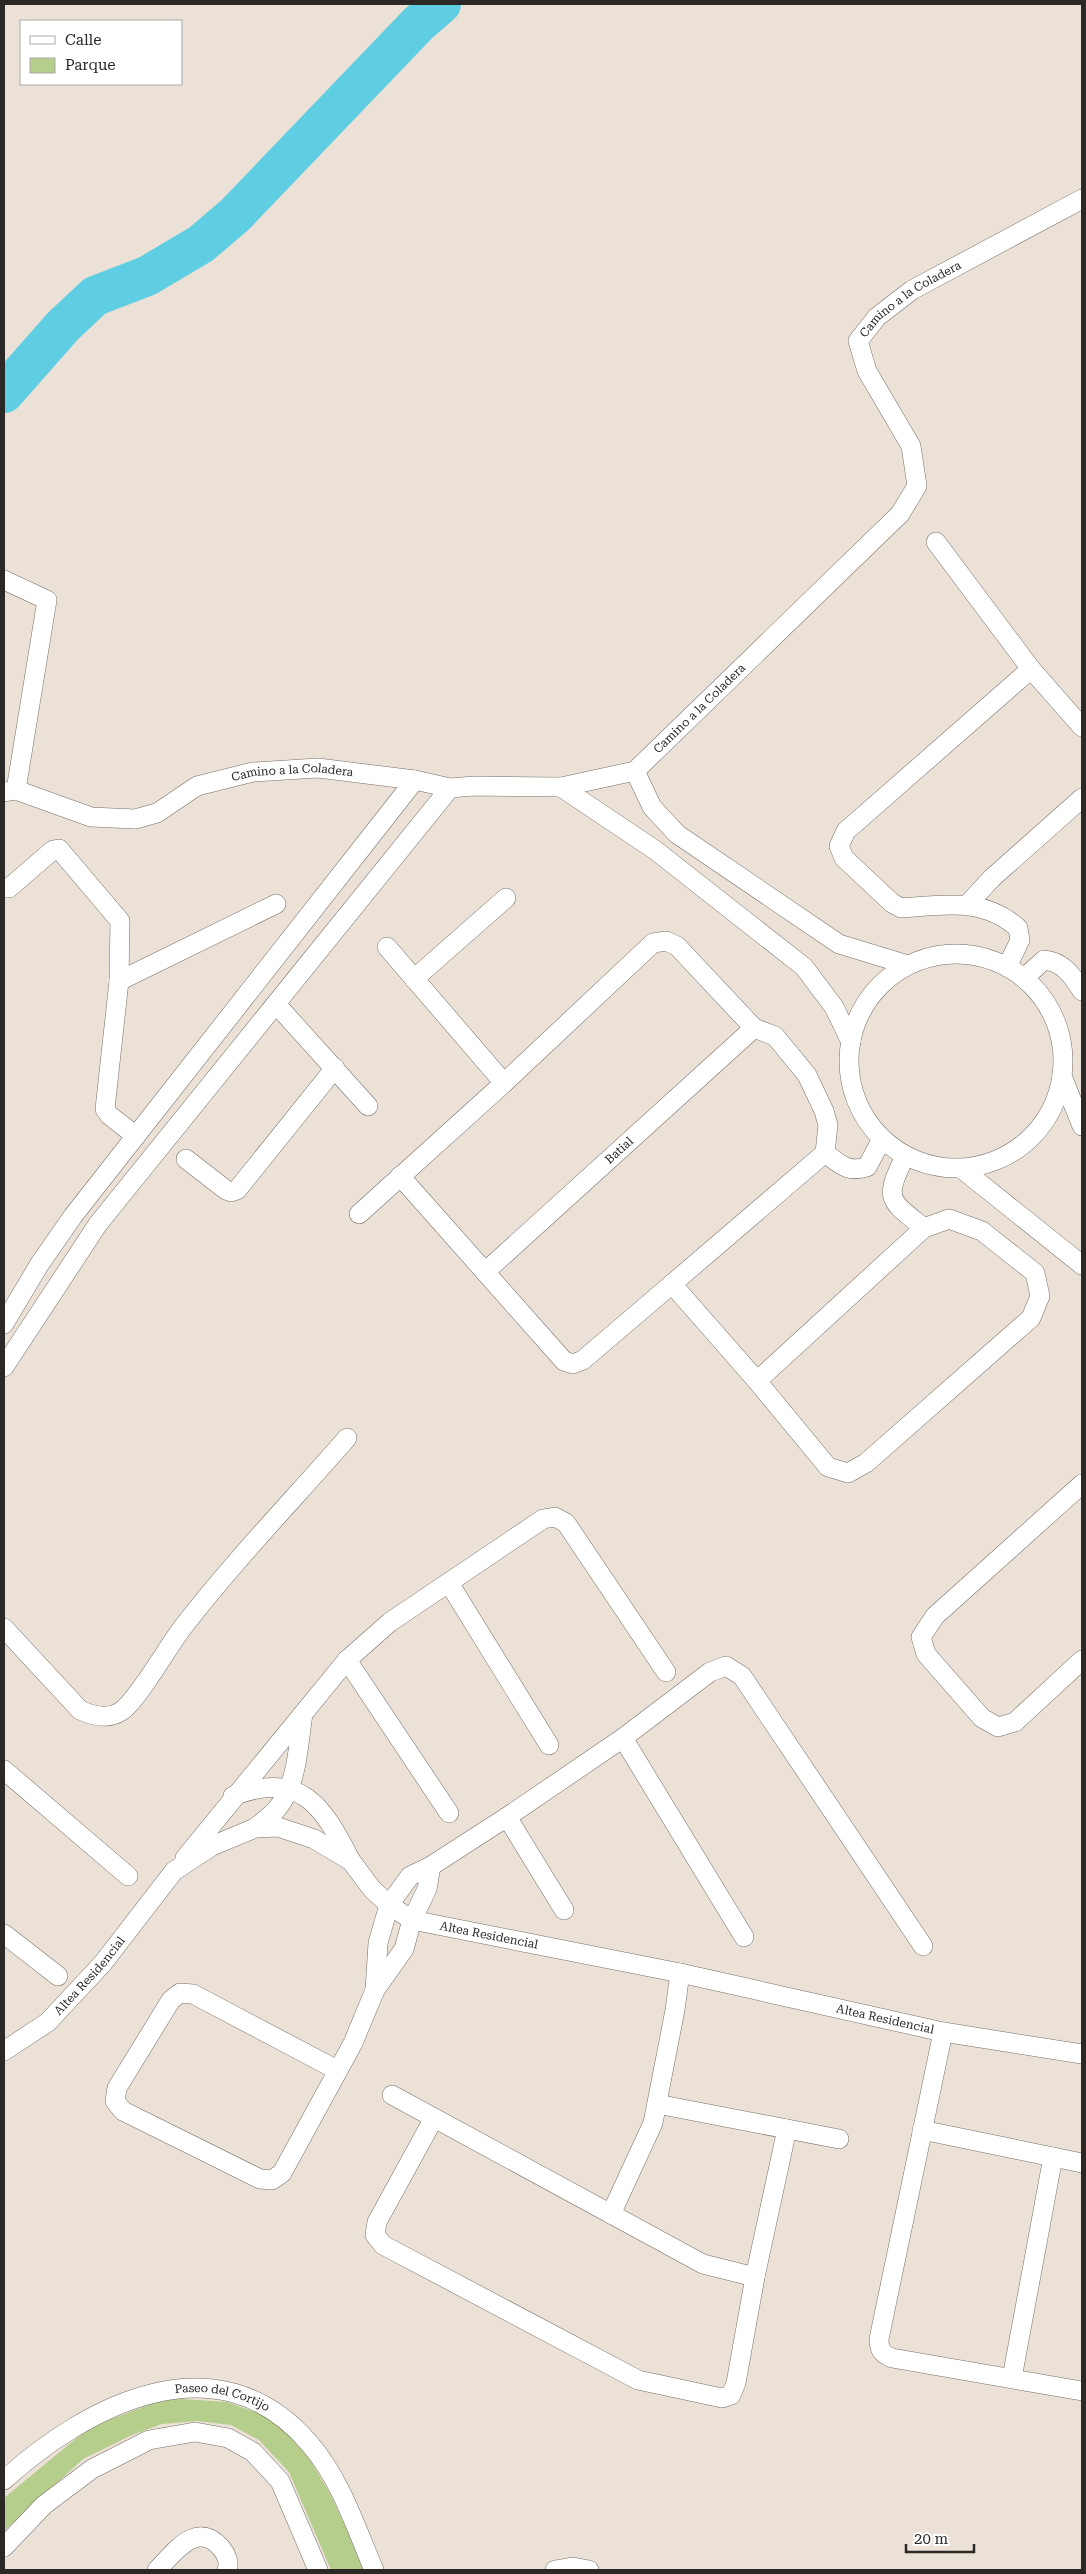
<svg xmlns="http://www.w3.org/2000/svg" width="1086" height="2574" font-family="'Roboto Serif',serif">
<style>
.green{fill:#b5ce8c}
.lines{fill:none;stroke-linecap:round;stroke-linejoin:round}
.river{stroke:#60cee2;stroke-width:40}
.street-casing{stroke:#766e66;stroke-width:20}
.street{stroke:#fff;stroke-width:19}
.labels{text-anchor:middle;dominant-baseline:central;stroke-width:4;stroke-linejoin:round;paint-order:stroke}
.street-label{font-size:12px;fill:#2c2825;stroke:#fff}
</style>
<rect width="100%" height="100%" fill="#ebe1d7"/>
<path class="green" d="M167 2398 227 2402 268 2417 305 2451 330 2494 366 2570H331L289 2472 259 2440 231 2425 198 2421 162 2424 132 2435 83 2459 4 2531V2498L90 2427Z"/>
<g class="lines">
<path class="river" d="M4 393 63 326 95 296 147 276 201 244 235 215 418 24 441 4"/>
<g class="street-casing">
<g id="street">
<path d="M936 542 1031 669 1082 727"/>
<path d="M4 580 47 600 16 790"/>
<path d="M635 771 652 807 677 834 839 944 908 965"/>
<path d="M561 787 655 850 804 967 834 1007 851 1042"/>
<path id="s1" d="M4 792 16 790 91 817 135 819 157 813 197 786 253 772 318 768 415 780 450 788 474 786 561 787 635 771 900 514 917 486 911 446 867 371 858 341 877 317 912 290 1082 199"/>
<path d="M9 888 53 850 59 849 120 921 119 981 105 1109 109 1115 136 1136"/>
<path d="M968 904 992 878 1082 798"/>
<path d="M387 947 504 1083"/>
<circle cx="956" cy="1061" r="107"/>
<path d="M1007 967 1020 940 1018 928C983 897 944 905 901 908L892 903 844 858 839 846 846 831 1031 669"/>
<path d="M1024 978 1044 960C1062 961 1073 976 1082 991"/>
<path d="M414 979 506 898"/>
<path d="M119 981 276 904"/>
<path d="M276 1004 368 1106"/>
<path d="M1062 1076 1082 1126"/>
<path d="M825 1153C840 1164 847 1173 867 1167L882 1139"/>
<path d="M905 1156C884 1200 888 1199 924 1228"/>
<path d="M186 1159 226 1190 231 1192 237 1190 335 1068"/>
<path d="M962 1169 1082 1265"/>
<path d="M400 1176 564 1361 573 1364 583 1360 672 1284"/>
<path d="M359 1214 504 1083 653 943 666 941 677 946 754 1028 775 1036 807 1075 824 1111 828 1125 825 1153 672 1284 757 1381 828 1467 848 1473 866 1463 1031 1318 1040 1296 1035 1273 982 1231 949 1219 924 1228 757 1381"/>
<path id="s2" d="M485 1272 754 1028"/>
<path d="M4 1324 39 1265 73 1216 415 780"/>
<path d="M4 1367 98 1224 450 788"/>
<path d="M1082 1484 935 1616 921 1637 926 1654 982 1718 998 1727 1015 1722 1082 1660"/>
<path d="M449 1583 549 1745"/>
<path d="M4 1628 80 1710C93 1716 107 1720 120 1712 137 1702 168 1646 183 1627 233 1562 293 1500 347 1438"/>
<path d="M347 1660 449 1813"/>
<path d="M623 1738 744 1937"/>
<path d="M4 1770 128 1876"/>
<path d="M233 1796C301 1770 323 1806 351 1861"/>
<path d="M507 1817 564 1910"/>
<path d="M255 1828C262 1822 270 1817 276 1810 298 1785 298 1745 303 1714"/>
<path d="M185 1858 347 1660 390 1622 543 1519 555 1517 566 1523 666 1672"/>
<path d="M4 1934 58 1976"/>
<path d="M375 1990 378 1943 389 1905 410 1876 431 1866 507 1817 623 1738 710 1672 726 1666 742 1676 923 1946"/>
<path d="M943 2032 879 2339C879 2350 882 2354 892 2358L1082 2391"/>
<path id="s3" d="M4 2051 48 2022 103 1963 174 1871 212 1846 255 1828 278 1827 314 1839 351 1861 372 1889 389 1905 412 1920 680 1973 943 2032 1082 2054"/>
<path d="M337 2070 193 1994 180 1993 171 2000 117 2088 115 2101 123 2111 260 2179 272 2180 282 2173 353 2043 375 1990 404 1949 412 1920 427 1889 431 1866"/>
<path d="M392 2095 703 2264 755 2277"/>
<path d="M657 2104 839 2139"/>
<path d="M434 2118 377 2222 375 2235 383 2245 638 2380 722 2398 731 2395 736 2383 755 2277 787 2129"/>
<path d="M922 2130 1082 2163"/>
<path d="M611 2214 653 2123 675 2010 680 1973"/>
<path d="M1012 2378 1053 2157"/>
<path id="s4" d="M4 2480C88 2404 218 2337 309 2443 340 2478 356 2528 374 2570"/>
<path d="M4 2547 44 2505 92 2469 149 2440 195 2432 228 2438 253 2452 280 2481 318 2570"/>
<path d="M157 2570C175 2552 197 2519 222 2549 226 2554 230 2563 227 2570"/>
<path d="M555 2570 573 2567 589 2570"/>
</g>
</g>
<use href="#street" class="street"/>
</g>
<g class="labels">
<g class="street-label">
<text stroke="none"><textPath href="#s1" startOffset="1279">Camino a la Coladera</textPath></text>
<text stroke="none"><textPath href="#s1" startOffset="740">Camino a la Coladera</textPath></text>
<text stroke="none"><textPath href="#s1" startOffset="304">Camino a la Coladera</textPath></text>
<text stroke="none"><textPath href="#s2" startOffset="181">Batial</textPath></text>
<text stroke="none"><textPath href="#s3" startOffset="610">Altea Residencial</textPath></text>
<text stroke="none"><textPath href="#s3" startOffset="115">Altea Residencial</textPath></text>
<text stroke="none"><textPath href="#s3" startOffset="1015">Altea Residencial</textPath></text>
<text stroke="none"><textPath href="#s4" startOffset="245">Paseo del Cortijo</textPath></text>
</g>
</g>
<rect width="1086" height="2574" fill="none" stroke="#2c2825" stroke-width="10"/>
<rect x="20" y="20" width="162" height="65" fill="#ffffff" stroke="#aba9a8"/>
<rect x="30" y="36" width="25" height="8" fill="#ffffff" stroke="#aba9a8"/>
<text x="65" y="45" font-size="15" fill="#2c2825">Calle</text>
<rect x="30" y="58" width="25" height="15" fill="#b5ce8c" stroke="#aba9a8"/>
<text x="65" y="70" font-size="15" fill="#2c2825">Parque</text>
<path d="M906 2544v8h68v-8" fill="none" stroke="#2c2825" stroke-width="2.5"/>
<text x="914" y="2544" font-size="15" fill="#2c2825" stroke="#ffffff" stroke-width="4" paint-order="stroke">20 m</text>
</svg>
